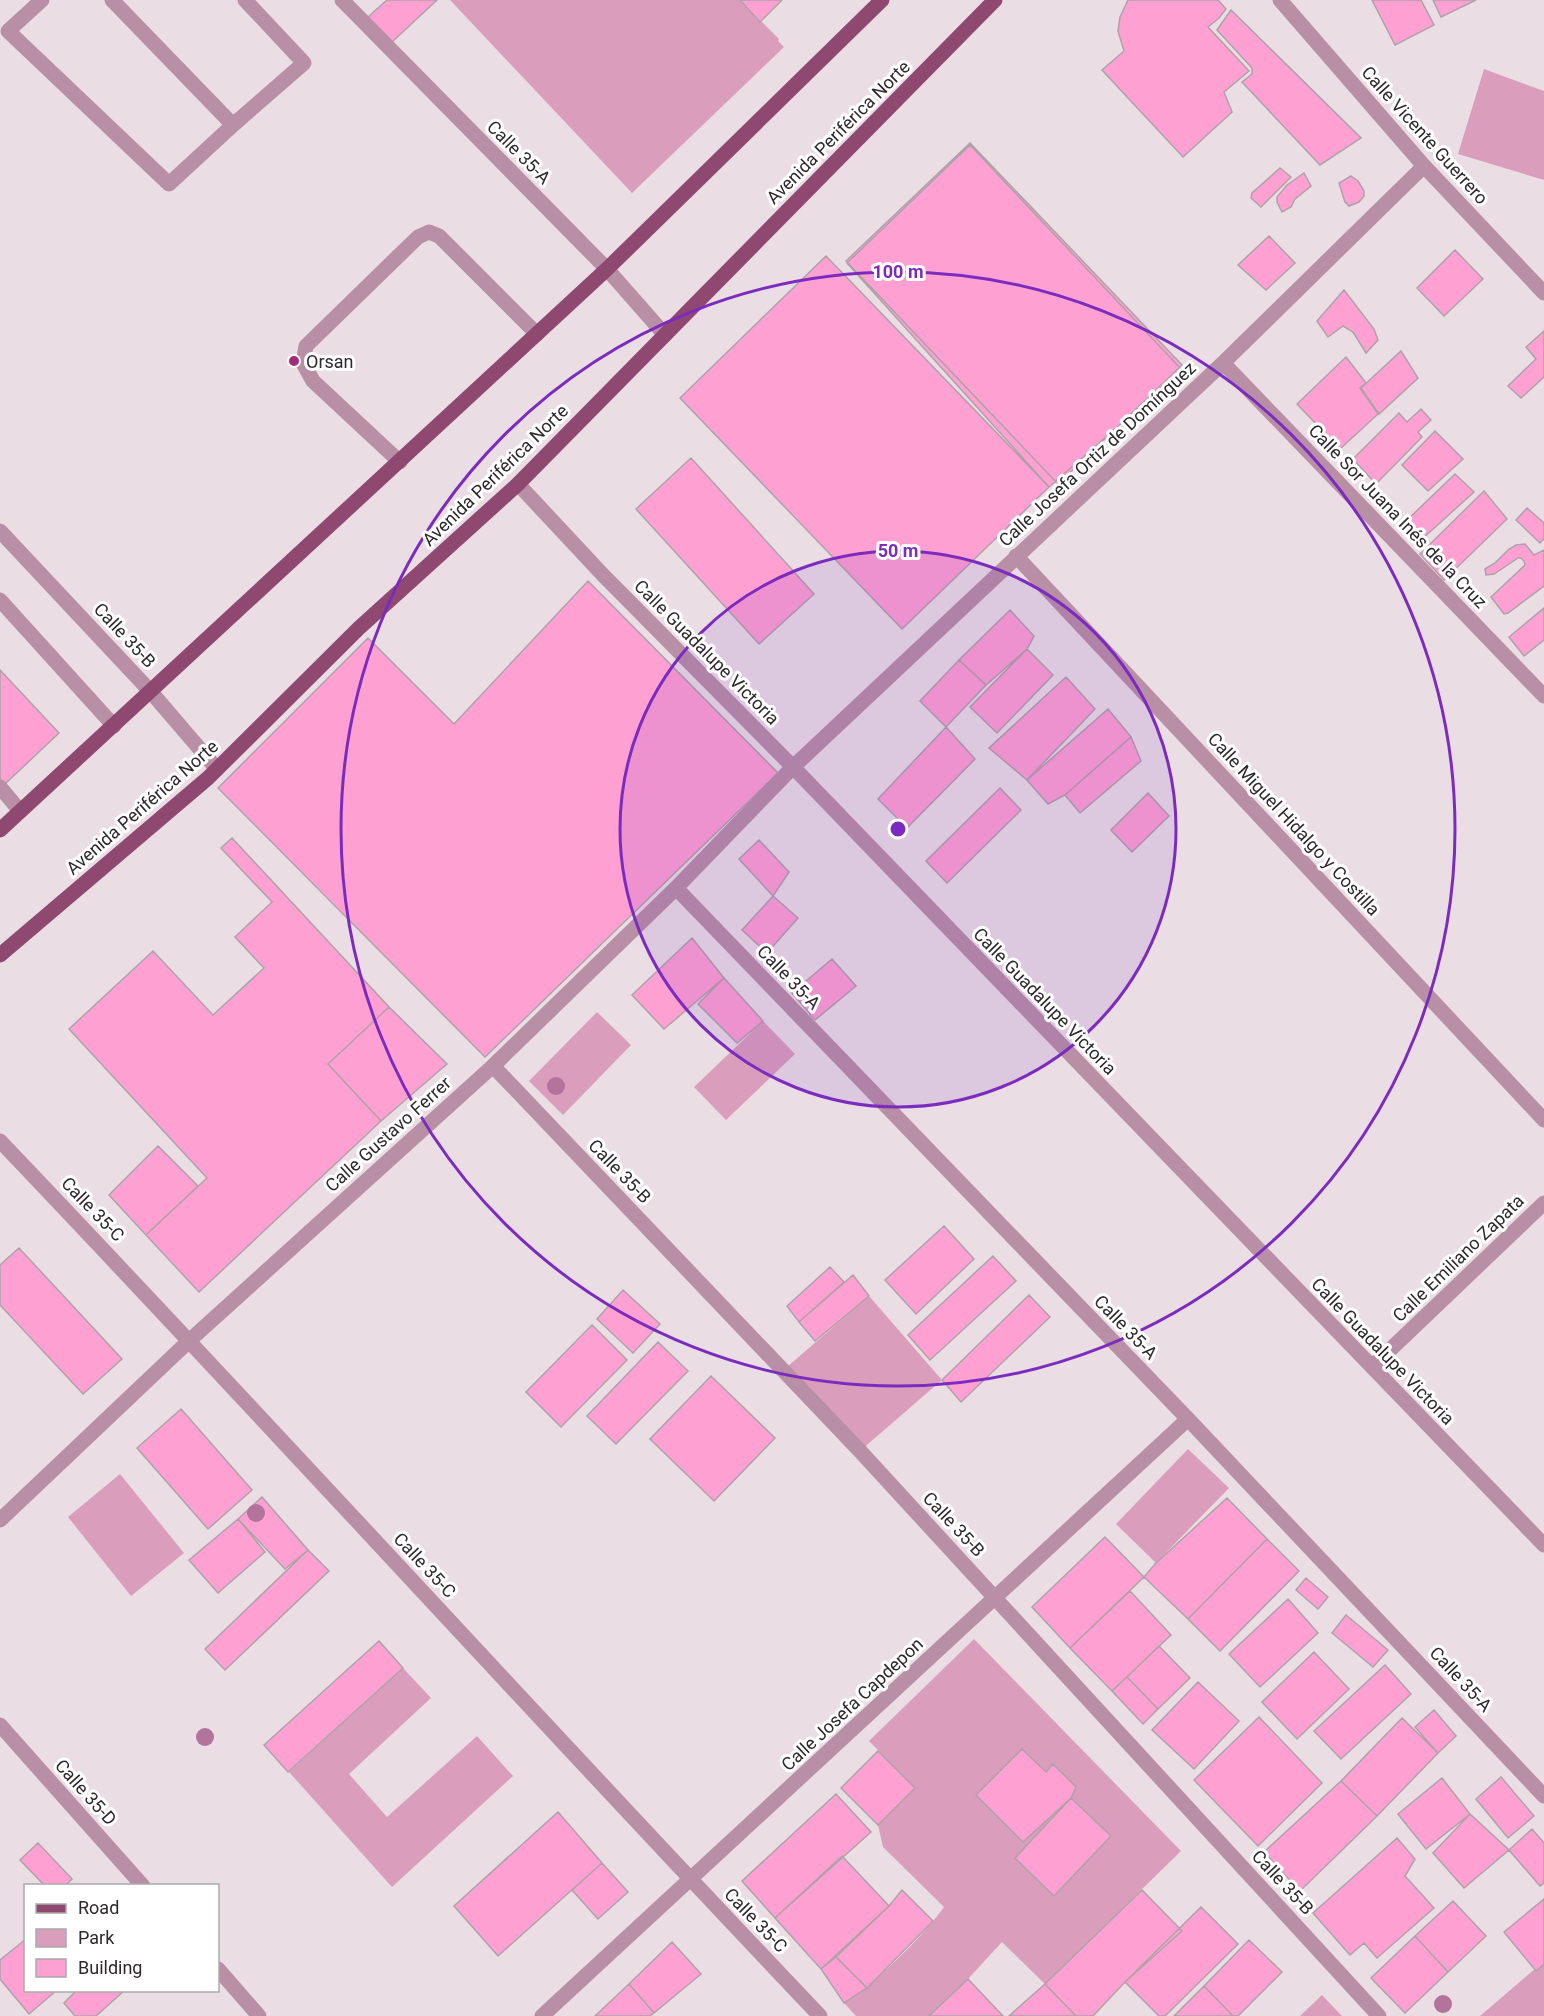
<svg xmlns="http://www.w3.org/2000/svg" width="1544" height="2016" font-family="Roboto,sans-serif">
<style>
.green{fill:#da9ebc}
.building{fill:#fea1d2;stroke:#aea2a8;stroke-width:1.5}
.lines{fill:none;stroke-linecap:round;stroke-linejoin:round}
.minor{stroke:#b88fa4;stroke-width:15}
.major{stroke:#8f4970;stroke-width:15}
.tree{fill:#b3739b}
.ring{fill:none;stroke:#7b2cbf;stroke-width:3}
.poi-dot{fill:#a82979;stroke:#fff;stroke-width:2}
.labels{text-anchor:middle;dominant-baseline:central;stroke-width:6;stroke-linejoin:round;paint-order:stroke}
.street-label{font-size:18px;fill:#2d282b;stroke:#fff}
.poi-label{font-size:18px;fill:#2d282b;stroke:#fff;text-anchor:start}
.centre{fill:#7b2cbf;stroke:#fff;stroke-width:3}
.ring-label{font-size:18px;text-anchor:middle;font-weight:bold;fill:#7b2cbf;stroke:#fff;stroke-width:6;stroke-linejoin:round;paint-order:stroke}
</style>
<rect width="100%" height="100%" fill="#eadee4"/>
<path class="green" d="M450 0H740L779 39 778 41 784 47 632 193Z
M1484 69 1544 91V180L1458 154Z
M597 1012 631 1045 563 1115 529 1081Z
M763 1021 795 1054 726 1120 694 1087Z
M869 1296 942 1380 860 1451 787 1367Z
M1188 1449 1229 1488 1156 1563 1116 1524Z
M120 1474 184 1553 131 1596 68 1517Z
M974 1639 1181 1851 1045 1984 1002 1942 968 1979 929 2016H856L844 2003C879 1979 919 1941 944 1907L883 1847 878 1825 915 1788 869 1741Z
M403 1668 431 1698 349 1774 387 1817 477 1736 513 1776 392 1887 289 1772Z
M1544 1961V2016H1480Z
M1322 1995 1342 2016H1300Z"/>
<path class="building" d="M387 0H437L391 43 368 17Z
M740 0H782L760 22Z
M1218 0 1226 9 1219 18 1208 27 1249 71 1224 92 1232 112 1183 157 1102 70 1124 51 1118 31 1120 17 1128 0Z
M1372 0H1421L1434 25 1395 45Z
M1433 0H1476L1441 17Z
M1231 10 1361 138 1320 165 1242 82 1252 74V68L1217 30Z
M970 143 1182 365 1058 484 846 261Z
M970 145 1182 370 1049 487 847 263Z
M1280 168 1291 177 1261 207 1251 198 1252 193Z
M1304 173 1311 186 1295 199 1291 207 1282 212 1277 202V197L1287 185Z
M1351 176 1358 181 1364 191V196L1359 202 1349 206 1345 202 1339 183Z
M1269 236 1295 263 1266 290 1238 265Z
M1455 250 1483 279 1444 316 1417 288Z
M826 256 1049 487 902 629 680 398Z
M1344 290 1374 329 1378 340 1366 353 1353 332 1343 326 1328 337 1317 321Z
M1544 331V377L1521 398 1508 386 1536 359 1526 347Z
M1401 351 1418 378 1379 414 1361 388Z
M1346 357 1366 383 1360 388 1378 414 1340 449 1297 404Z
M1421 409 1431 420 1418 432 1422 437 1376 484 1353 459 1399 413 1407 422Z
M1435 431 1463 459 1428 491 1402 465Z
M691 458 814 594 759 644 636 509Z
M1455 474 1474 492 1421 540 1404 523Z
M1484 491 1507 519 1444 580 1420 554Z
M1527 508 1544 523V539L1540 543 1516 520Z
M1525 544 1534 555 1544 550V586L1508 613 1504 614 1491 597 1525 565 1524 561 1521 558H1518L1494 574 1486 575 1485 569 1495 563 1509 549 1516 545Z
M588 581 778 773 485 1057 218 788 368 638 454 724Z
M1544 608V640L1524 656 1509 637Z
M1010 610 1034 636 1027 649 986 685 959 660Z
M1027 649 1053 675 997 733 970 707Z
M959 660 986 685 946 727 920 701Z
M0 670 59 733 5 784 0 779Z
M1066 677 1095 709 1027 780 989 748Z
M1108 709 1131 737 1065 795 1048 804 1027 780Z
M946 727 975 759 907 828 878 799Z
M1131 737 1141 761 1080 813 1065 795Z
M1000 788 1021 810 947 883 926 861Z
M1148 793 1169 816 1132 852 1111 830Z
M232 838 389 1007 328 1064 381 1121 199 1292 146 1235 207 1178 69 1029 153 951 213 1015 264 968 235 937 272 902 221 848Z
M759 840 789 872 773 896 739 859Z
M773 896 798 918 767 953 742 930Z
M692 938 724 978 664 1029 632 995Z
M832 959 856 986 815 1020 792 993Z
M724 978 763 1021 737 1043 698 1004Z
M389 1007 447 1064 381 1121 328 1064Z
M158 1146 198 1186 146 1235 109 1195Z
M944 1226 974 1259 916 1314 885 1280Z
M19 1248 122 1359 83 1394 0 1305V1265Z
M993 1256 1016 1281 930 1360 908 1335Z
M830 1267 844 1282 799 1322 787 1306Z
M853 1275 869 1296 815 1341 799 1322Z
M623 1290 660 1324 633 1353 597 1319Z
M1029 1295 1050 1317 961 1402 942 1380Z
M592 1325 627 1360 561 1427 526 1392Z
M658 1342 688 1371 616 1444 587 1416Z
M711 1376 775 1438 714 1501 650 1439Z
M181 1409 252 1490 208 1529 137 1448Z
M262 1497 308 1550 285 1569 238 1519Z
M1227 1498 1267 1539 1188 1619 1144 1577 1156 1563Z
M238 1519 265 1552 218 1593 189 1560Z
M1105 1537 1144 1577 1070 1648 1032 1607Z
M1267 1539 1299 1571 1220 1651 1188 1619Z
M308 1550 329 1571 225 1670 205 1649Z
M1306 1578 1328 1597 1318 1609 1296 1590Z
M1130 1591 1171 1635 1112 1691 1070 1648Z
M1288 1599 1318 1633 1260 1687 1229 1654Z
M1346 1615 1388 1650 1373 1667 1332 1633Z
M379 1641 403 1668 288 1772 264 1745Z
M1159 1646 1190 1678 1158 1709 1127 1677Z
M1314 1652 1349 1689 1297 1739 1262 1702Z
M1385 1665 1411 1694 1341 1759 1314 1731Z
M1127 1677 1158 1709 1143 1724 1112 1691Z
M1198 1682 1239 1721 1194 1769 1152 1730Z
M1434 1710 1456 1736 1438 1753 1415 1727Z
M1259 1717 1322 1783 1258 1846 1194 1780Z
M1402 1718 1438 1753 1377 1816 1341 1781Z
M1022 1749 1046 1772 1053 1764 1076 1787 1071 1798 1023 1842 976 1795Z
M878 1751 915 1788 878 1825 841 1788Z
M1501 1777 1534 1816 1508 1838 1476 1799Z
M1442 1778 1470 1814 1426 1849 1398 1814Z
M1341 1781 1377 1816 1300 1891 1264 1852Z
M836 1794 871 1832 775 1918 742 1881Z
M1071 1798 1111 1836 1054 1896 1015 1858Z
M558 1812 602 1863 498 1956 454 1906Z
M1470 1814 1509 1850 1464 1888 1433 1853Z
M1532 1829 1544 1843V1883L1540 1886 1509 1850Z
M1397 1838 1415 1859 1405 1876 1434 1908 1377 1958 1364 1943 1350 1955 1313 1913Z
M38 1843 72 1879 65 1886H45L20 1860Z
M842 1856 889 1906 821 1969 775 1918Z
M602 1863 628 1892 598 1919 572 1890Z
M902 1890 933 1921 867 1988 836 1957 889 1906Z
M1142 1890 1182 1931 1125 1982 1093 2016H1076L1045 1984Z
M1544 1899V1964L1536 1971 1504 1932Z
M1453 1901 1486 1936 1448 1972 1415 1936Z
M1201 1907 1238 1944 1165 2016H1159L1125 1982Z
M1415 1936 1448 1972 1405 2013 1371 1978Z
M26 1939V1990H57L29 2014 0 1979V1960Z
M1249 1940 1282 1972 1238 2016H1233L1204 1986Z
M672 1942 701 1974 654 2013 629 1984Z
M836 1957 867 1988 844 2003 821 1969Z
M968 1979 1003 2016H929Z
M629 1984 654 2013 650 2016H595Z
M1045 1984 1076 2016H1009Z
M1204 1986 1233 2016H1174Z
M77 1990H125L96 2016H75L64 2003Z"/>
<g class="lines">
<path class="minor" d="M42 0 8 31 169 184 233 125 304 63 245 0
M112 0 233 125
M342 0 607 269 665 335
M1280 0 1424 166 1544 293
M1223 363 1544 696
M400 462 313 381 303 363 306 346 418 237 429 232 439 236 537 334
M518 484 603 575 793 767 1544 1545
M0 531 151 692 217 769
M1016 556 1544 1120
M0 600 114 726
M0 787 20 811
M676 888 1188 1419 1544 1796
M493 1066 860 1451 1379 2016
M0 1141C276 1430 544 1726 820 2016
M1372 1367 1544 1203
M0 1520 190 1340 493 1066 676 888 793 767 1223 363 1424 166
M0 1725 143 1886
M218 1969 259 2016
M542 2016 1188 1419"/>
<path class="major" d="M0 830 607 269 882 0
M0 955 208 778 359 628 518 484 995 0"/>
</g>
<g class="tree">
<circle cx="556" cy="1086" r="9"/>
<circle cx="256" cy="1513" r="9"/>
<circle cx="205" cy="1737" r="9"/>
<circle cx="1443" cy="2004" r="9"/>
</g>
<circle cx="898" cy="829" r="278" fill="#7b2cbf" fill-opacity=".12"/>
<g class="ring">
<circle cx="898" cy="829" r="278"/>
<circle cx="898" cy="829" r="557"/>
</g>
<circle class="poi-dot" cx="294" cy="361" r="6"/>
<g class="labels">
<g class="street-label">
<text transform="translate(838 132) rotate(-45)">Avenida Periférica Norte</text>
<text transform="translate(1425 135) rotate(48)">Calle Vicente Guerrero</text>
<text transform="translate(519 152) rotate(45)">Calle 35-A</text>
<text transform="translate(1097 454) rotate(-43)">Calle Josefa Ortiz de Domínguez</text>
<text transform="translate(495 475) rotate(-44)">Avenida Periférica Norte</text>
<text transform="translate(1398 516) rotate(46)">Calle Sor Juana Inés de la Cruz</text>
<text transform="translate(125 635) rotate(47)">Calle 35-B</text>
<text transform="translate(707 652) rotate(45)">Calle Guadalupe Victoria</text>
<text transform="translate(142 807) rotate(-41)">Avenida Periférica Norte</text>
<text transform="translate(1294 824) rotate(47)">Calle Miguel Hidalgo y Costilla</text>
<text transform="translate(789 977) rotate(46)">Calle 35-A</text>
<text transform="translate(1045 1001) rotate(46)">Calle Guadalupe Victoria</text>
<text transform="translate(388 1134) rotate(-42)">Calle Gustavo Ferrer</text>
<text transform="translate(620 1171) rotate(46)">Calle 35-B</text>
<text transform="translate(93 1209) rotate(46)">Calle 35-C</text>
<text transform="translate(1458 1258) rotate(-44)">Calle Emiliano Zapata</text>
<text transform="translate(1126 1327) rotate(46)">Calle 35-A</text>
<text transform="translate(1383 1351) rotate(46)">Calle Guadalupe Victoria</text>
<text transform="translate(954 1524) rotate(47)">Calle 35-B</text>
<text transform="translate(425 1565) rotate(47)">Calle 35-C</text>
<text transform="translate(1461 1679) rotate(47)">Calle 35-A</text>
<text transform="translate(852 1704) rotate(-43)">Calle Josefa Capdepon</text>
<text transform="translate(86 1792) rotate(48)">Calle 35-D</text>
<text transform="translate(1283 1882) rotate(47)">Calle 35-B</text>
<text transform="translate(756 1920) rotate(46)">Calle 35-C</text>
</g>
<g class="poi-label">
<text x="306" y="361">Orsan</text>
</g>
</g>
<circle cx="898" cy="829" r="9" class="centre"/>
<g class="ring-label">
<text x="898" y="278">100 m</text>
<text x="898" y="557">50 m</text>
</g>
<rect x="24" y="1884" width="195" height="108" fill="#ffffff" stroke="#aba9aa" stroke-width="1.5"/>
<rect x="36" y="1904" width="30" height="9" fill="#8f4970" stroke="#aba9aa" stroke-width="1.5"/>
<text x="78" y="1914" font-size="18" fill="#2d282b">Road</text>
<rect x="36" y="1929" width="30" height="18" fill="#da9ebc" stroke="#aba9aa" stroke-width="1.5"/>
<text x="78" y="1944" font-size="18" fill="#2d282b">Park</text>
<rect x="36" y="1959" width="30" height="18" fill="#fea1d2" stroke="#aba9aa" stroke-width="1.5"/>
<text x="78" y="1974" font-size="18" fill="#2d282b">Building</text>
</svg>
